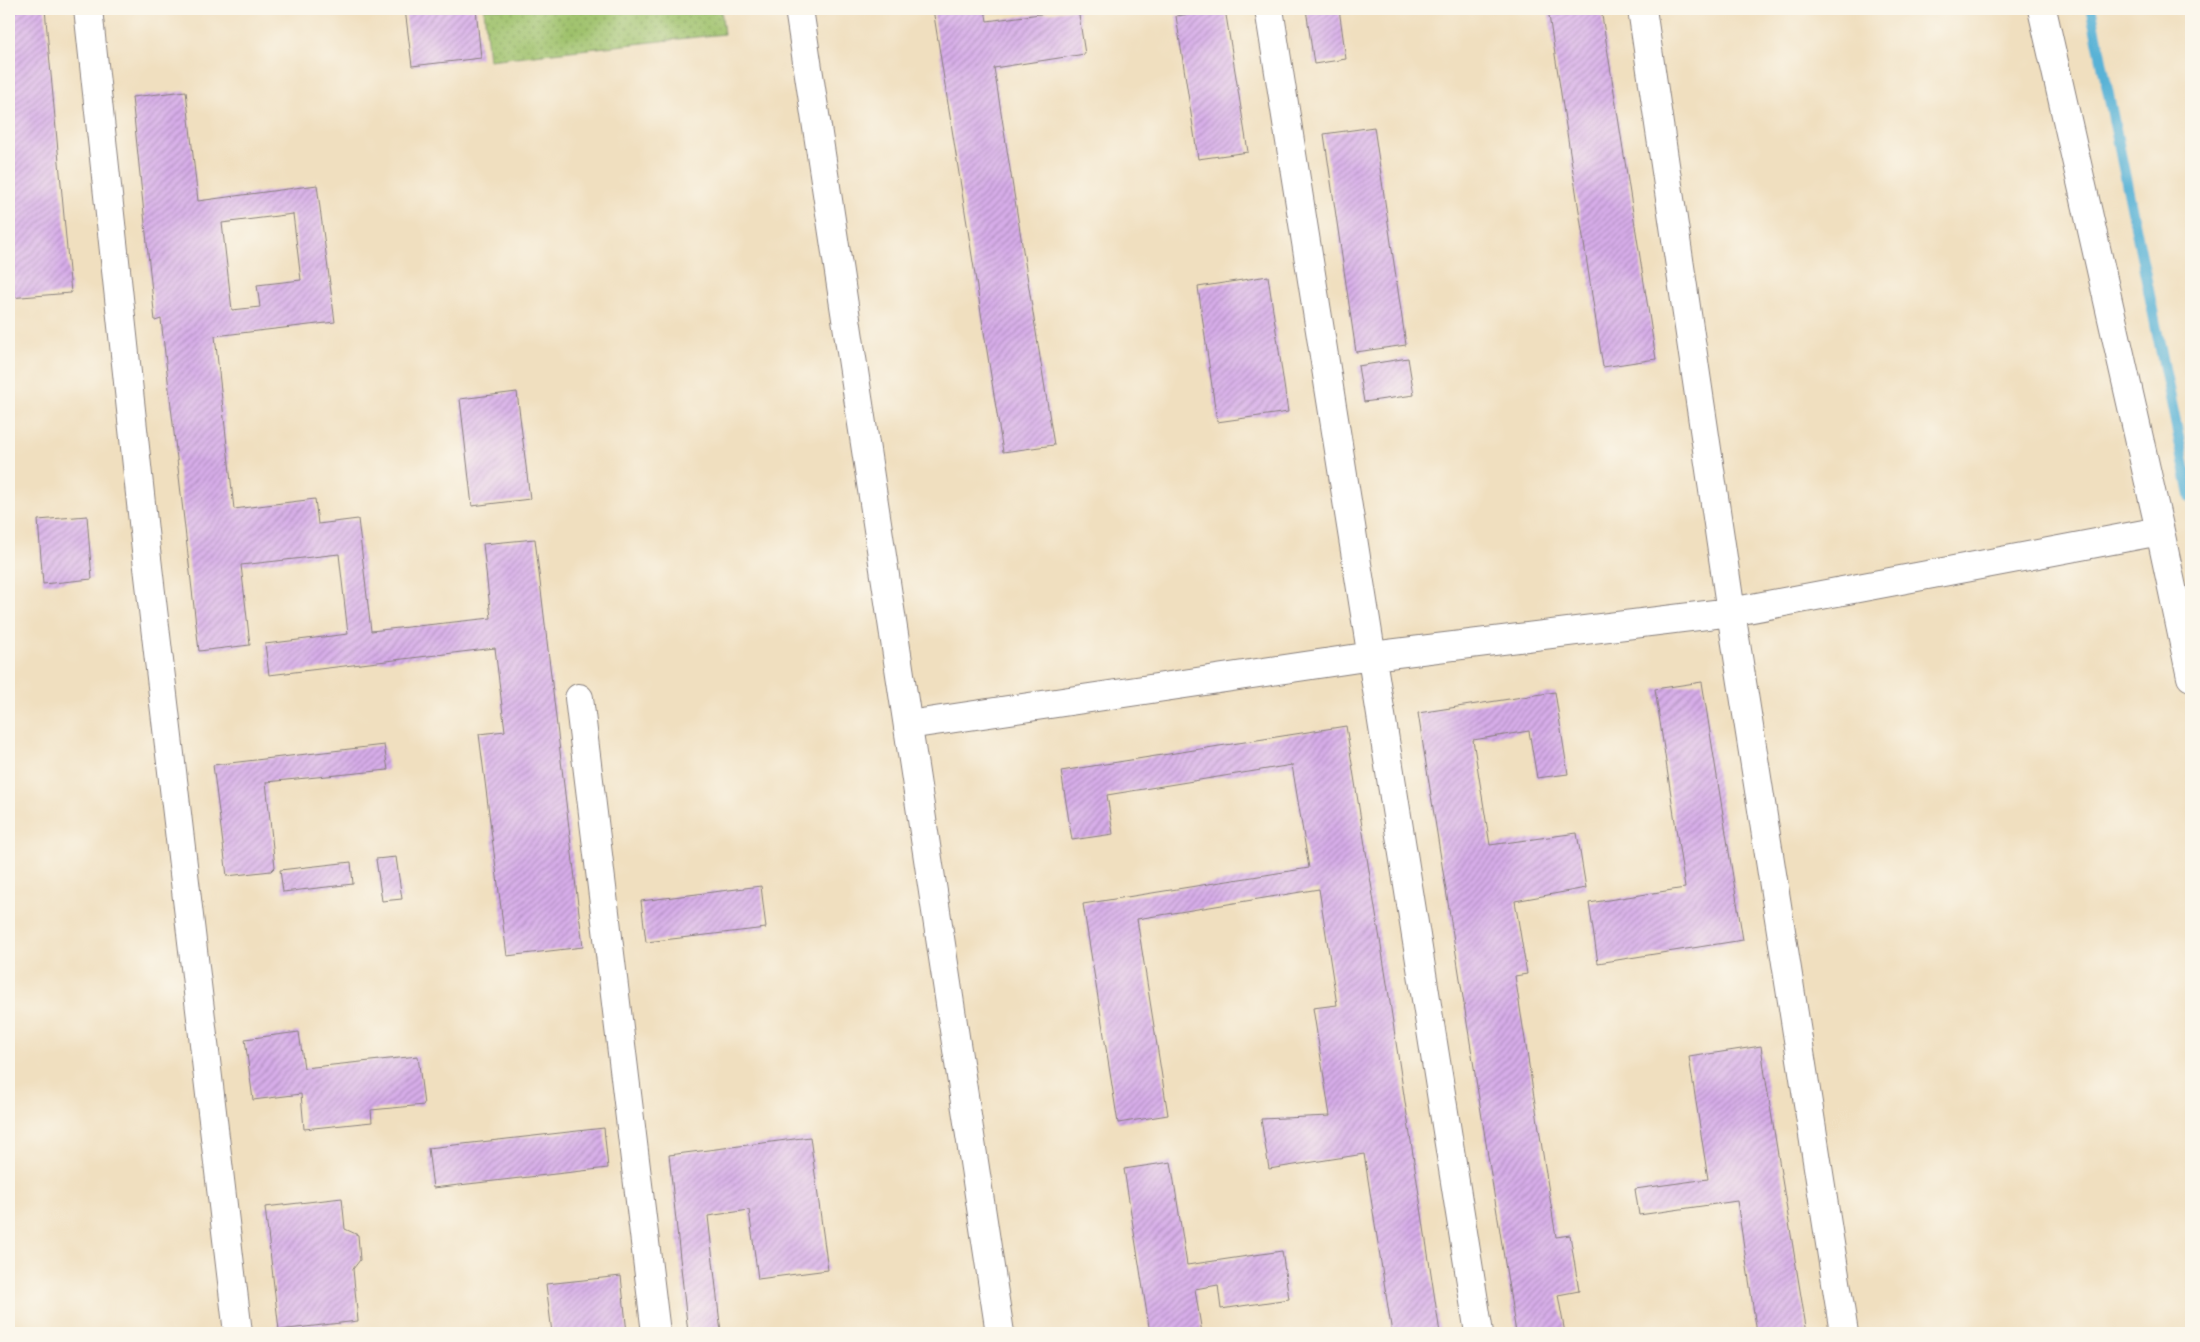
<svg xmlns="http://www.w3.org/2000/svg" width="2200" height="1342" font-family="'Old Standard TT',serif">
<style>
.park{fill:url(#park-dots);stroke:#607252}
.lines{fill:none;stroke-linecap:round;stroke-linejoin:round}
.stream{stroke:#58b2d6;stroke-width:11}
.building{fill:url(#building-hatch);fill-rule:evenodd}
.street-casing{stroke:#89807d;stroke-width:30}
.secondary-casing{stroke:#89807d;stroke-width:30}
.street{stroke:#fff;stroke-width:28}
.secondary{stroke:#fff;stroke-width:28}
</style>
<defs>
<pattern id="park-dots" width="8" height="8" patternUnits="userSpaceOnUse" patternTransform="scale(1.25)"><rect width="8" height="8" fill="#9ec16a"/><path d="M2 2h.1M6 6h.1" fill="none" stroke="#809c58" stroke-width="1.8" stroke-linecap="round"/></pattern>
<pattern id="building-hatch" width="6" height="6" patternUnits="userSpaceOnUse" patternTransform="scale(1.25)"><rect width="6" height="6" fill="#d7ade9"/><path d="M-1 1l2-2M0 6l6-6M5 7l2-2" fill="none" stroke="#ae8cbe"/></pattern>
</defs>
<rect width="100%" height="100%" fill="#fbf7ec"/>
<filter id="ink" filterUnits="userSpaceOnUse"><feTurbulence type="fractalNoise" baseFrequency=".02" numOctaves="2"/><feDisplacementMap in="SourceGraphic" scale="10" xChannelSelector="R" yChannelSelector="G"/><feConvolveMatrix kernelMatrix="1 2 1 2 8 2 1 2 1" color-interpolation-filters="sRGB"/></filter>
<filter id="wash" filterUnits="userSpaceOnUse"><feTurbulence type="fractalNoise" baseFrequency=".0096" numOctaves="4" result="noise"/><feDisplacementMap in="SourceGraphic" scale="20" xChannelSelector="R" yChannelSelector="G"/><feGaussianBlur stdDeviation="1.12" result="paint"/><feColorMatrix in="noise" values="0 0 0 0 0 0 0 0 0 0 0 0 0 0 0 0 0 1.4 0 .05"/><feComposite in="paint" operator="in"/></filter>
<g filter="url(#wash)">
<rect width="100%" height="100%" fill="#f0dfbf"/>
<path class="park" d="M484 9H721L724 34 489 60Z"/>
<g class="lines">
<path class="stream" d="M2091 9 2191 498"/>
</g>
<g id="blocks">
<path class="building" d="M9 9H45L71 293 9 298Z
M405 9H476L481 58 412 66Z
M933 9H985L987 21 1078 9 1085 54 994 68 1054 445 1003 452Z
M1225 9 1248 152 1198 159 1176 16Z
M1306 9H1339L1346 59 1314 64Z
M1548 9H1601L1656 359 1603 367Z
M186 91 198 201 317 185 335 322 215 336 234 509 315 499 318 524 358 519 371 631 491 618 483 544 535 539 583 947 507 956 479 734 505 731 495 648 269 675 265 644 348 634 339 554 241 565 250 645 199 651 161 319 155 321 132 97ZM293 214 301 280 257 285 260 307 232 310 222 223Z
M1374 127 1406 345 1356 352 1324 134Z
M1268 276 1288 412 1217 422 1198 287Z
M1408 358 1414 395 1364 402 1358 366Z
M517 392 530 499 472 506 460 399Z
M87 516 92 579 43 584 38 520Z
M1702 682 1743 940 1598 963 1589 903 1685 888 1655 689Z
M1555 692 1568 774 1537 778 1529 731 1473 740 1490 845 1577 833 1586 888 1515 901 1527 974 1515 976 1556 1237 1570 1235 1579 1291 1558 1295 1565 1333H1516L1418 713Z
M1346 726 1389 996 1440 1333H1392L1364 1154 1269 1169 1261 1119 1330 1116 1313 1008 1337 1005 1319 889 1137 919 1168 1115 1118 1123 1083 904 1309 868 1292 765 1107 795 1113 834 1072 840 1061 771Z
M384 745 388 770 266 782 275 867 271 871 227 876 213 765Z
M396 857 402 899 382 901 376 859Z
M351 862 353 884 283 892 280 870Z
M761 886 766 928 646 942 641 901Z
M299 1032 304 1068 418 1056 424 1105 371 1110 372 1122 304 1129 301 1094 253 1100 245 1039Z
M1761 1046 1765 1075 1807 1333H1757L1737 1201 1639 1215 1635 1189 1708 1179 1689 1057Z
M604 1128 608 1168 433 1188 428 1148Z
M810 1137 828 1270 758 1279 749 1210 708 1216 721 1333H688L669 1155Z
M1171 1162 1187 1265 1282 1251 1289 1299 1221 1309 1218 1285 1195 1289 1202 1333H1150L1124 1169Z
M342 1198 345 1229 358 1235 360 1260 353 1269 358 1321 279 1330 265 1207Z
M621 1276 627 1333H552L546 1284Z"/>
</g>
</g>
<g filter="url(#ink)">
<use href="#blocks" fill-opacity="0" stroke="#89807d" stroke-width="1"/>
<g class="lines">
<g class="street-casing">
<path id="street" d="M88 9 146 550 238 1333
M1269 9 1479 1333
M1642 9 1731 612 1844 1333
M2042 9 2160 531 2191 677
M579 698 656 1333
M908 725 1372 656 1731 612 2160 531"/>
</g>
<g class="secondary-casing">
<path id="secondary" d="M799 9 1000 1333"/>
</g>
<use href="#street" class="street"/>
<use href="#secondary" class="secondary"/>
</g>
</g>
<rect width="2200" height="1342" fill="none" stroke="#fbf7ec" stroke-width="30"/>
</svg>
